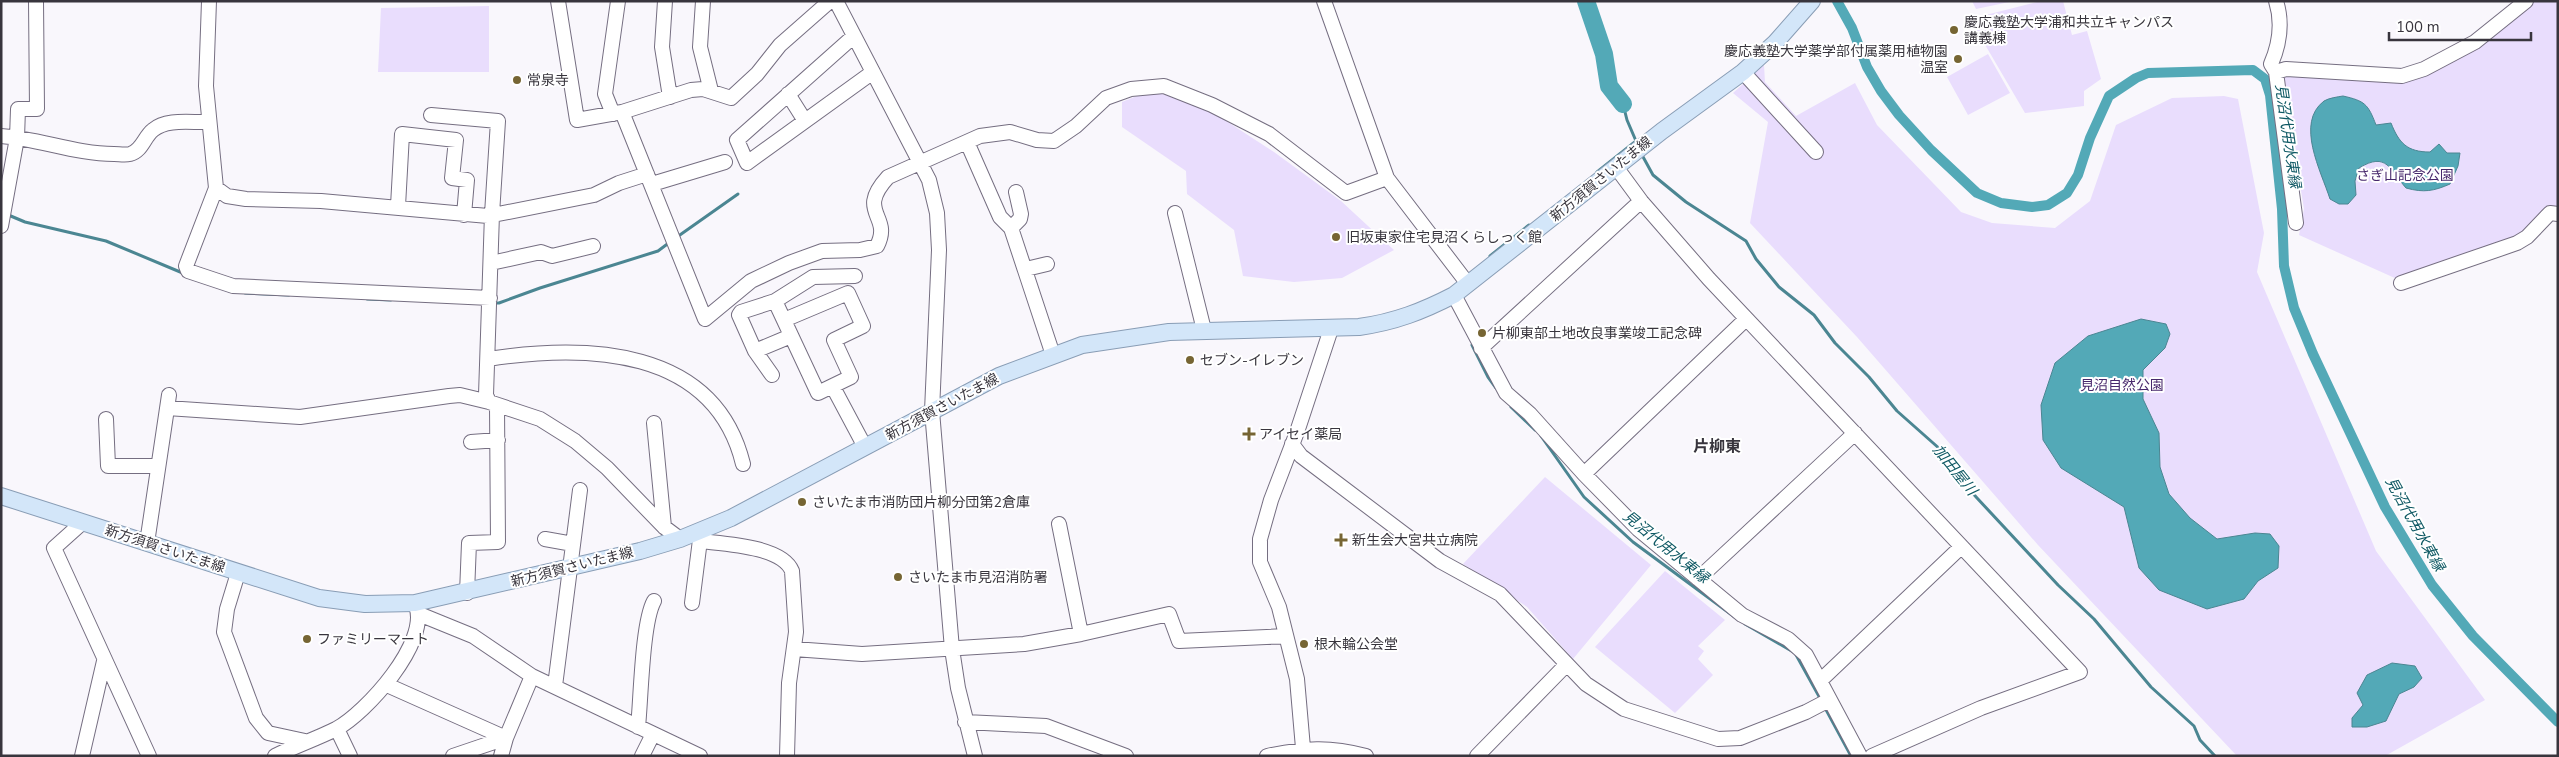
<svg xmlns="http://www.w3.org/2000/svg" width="2559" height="757" font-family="'Nunito Sans','Noto Sans JP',sans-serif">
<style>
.green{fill:#e9ddfd}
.water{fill:#53a9b7;stroke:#4b8692}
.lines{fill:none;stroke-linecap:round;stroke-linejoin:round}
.stream{stroke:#4b8692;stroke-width:3}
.canal{stroke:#53a9b7;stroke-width:10}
.river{stroke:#53a9b7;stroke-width:18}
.minor-casing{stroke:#756e81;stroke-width:16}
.major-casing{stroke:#899db5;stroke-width:18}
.minor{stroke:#fff;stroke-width:14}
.major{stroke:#d3e6f9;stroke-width:16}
.poi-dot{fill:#766533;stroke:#fff;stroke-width:2}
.labels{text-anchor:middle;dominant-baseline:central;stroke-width:4;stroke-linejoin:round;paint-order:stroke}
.poi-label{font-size:14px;fill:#38353d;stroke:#fff;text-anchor:start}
.park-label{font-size:14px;fill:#47286c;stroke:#fff}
.street-label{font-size:14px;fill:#38353d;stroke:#fff}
.water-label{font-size:15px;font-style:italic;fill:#0f5964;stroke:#fff}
.quarter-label{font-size:16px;font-weight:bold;fill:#38353d;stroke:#fff}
</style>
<rect width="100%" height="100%" fill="#f9f7fc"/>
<path class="green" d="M1972 1H2014L1976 9Z
M2041 1H2063L2072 35 2087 31 2101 79 2084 91V106L2025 113 1970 19Z
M2530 1H2558V209L2522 234 2397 279 2299 235 2304 209 2283 79 2289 73 2406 78Z
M489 6V72H378L381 8Z
M1988 54 2010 93 1968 115 1947 77Z
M1764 65 1765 82 1796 116 1855 83 1877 125 1961 212 1992 223 2055 228 2090 201 2116 125 2172 98 2224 96 2238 99 2264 233 2257 272 2376 551 2485 700 2385 756H2237L2038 545 1857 337 1750 223 1768 122 1733 93Z
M1149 91 1197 102 1274 152 1341 201 1394 250 1342 278 1294 282 1243 276 1234 230 1187 194 1186 171 1122 127V102Z
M1545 477 1651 565 1573 659 1527 607 1463 564Z
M1665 571 1725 620 1698 646 1704 651 1698 659 1713 675 1675 713 1595 647Z"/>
<path class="water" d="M2343 96C2365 101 2368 104 2376 125L2391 123C2399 143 2407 152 2430 152L2439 144 2447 153H2460L2458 166 2450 184C2434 191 2424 193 2406 188 2390 170 2387 151 2359 168L2355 181 2356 195 2348 204H2339L2330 199C2321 171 2295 123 2324 101 2329 98 2337 97 2343 96Z
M2141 319 2166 324 2170 334 2165 348 2143 370V399L2159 433 2160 467 2169 494 2190 518 2217 539 2255 533 2270 534 2279 546 2278 568 2258 581 2244 599 2207 609 2159 590 2139 568 2124 507 2061 468 2043 440 2041 405 2055 363 2088 336Z
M2392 663 2415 666 2422 678 2414 687 2399 694 2386 721 2367 727H2352V718L2363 705 2357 693 2367 675Z"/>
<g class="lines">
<path class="stream" d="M1623 104 1627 120 1636 141
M1642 155 1653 175 1686 202 1746 241 1756 259 1779 287 1814 315 1835 343 1869 377 1897 411 1941 450 1948 459 1951 469 1977 498 2058 585 2094 619 2151 687 2194 726 2200 740 2215 756
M1597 172 1636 141
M6 214 25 222 106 241 185 274
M677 237 738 194
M1490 256 1529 225
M245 293 289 295
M367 299 391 300
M492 303H499L540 288 658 251 670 242
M1472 345 1488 377 1496 388
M1511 407 1535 430
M1541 436 1584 497 1633 542 1736 618
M1745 624 1795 653 1821 700
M1824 706 1851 756"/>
<path class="canal" d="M1837 1 1852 28 1867 67 1881 91 1899 115 1931 150 1977 193 2001 203 2032 207 2048 205 2067 193 2078 175 2090 138 2109 96 2136 78 2148 73 2253 70 2265 79 2270 95 2282 209 2284 266 2294 308 2313 354 2385 507 2432 585 2473 636 2558 722"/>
<path class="river" d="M1586 1 1604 54 1609 86 1623 104"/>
<g class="minor-casing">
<path id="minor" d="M209 1 206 86 216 188 186 266 188 271 233 286 490 298
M558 1 577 120 622 112 691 90 703 89 731 98 757 74 780 45 830 1
M665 1 662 47 670 97
M703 1 700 47 711 91
M836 1 929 180 937 213 939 250 932 411 952 649 958 688 975 756
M1324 1 1387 178 1468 284
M854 36 737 140 747 163 873 72
M1743 72 1816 152
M2276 72 2271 64C2280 43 2283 23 2276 1
M788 94 805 121
M622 112 705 319 751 281 789 263 822 251 860 250 877 246C893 215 855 213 888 177L980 136 1010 132 1037 140 1054 141 1076 126 1106 98 1131 89 1164 86 1212 105 1269 134 1346 193 1387 178
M613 114 605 94 618 1
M431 115 498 121 492 214 486 395 489 402 540 419 575 441 607 468 664 527 680 539
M1 136C40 139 76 154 114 154 119 154 125 155 130 154 142 151 144 137 153 130 167 118 192 123 209 122
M967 142 1000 217 1011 228
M652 184 725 162
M216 188 227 196 246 199 321 201 488 216 594 195 619 183 647 174
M1016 192 1021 214 1020 219 1011 228 1053 355
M1641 201 1709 279 2080 672 1981 708 1872 756
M398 206 402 134 456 140 452 178 467 180 464 215
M1175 213 1204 330
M2296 223 2276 72 2286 69 2402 76 2424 69 2475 42 2526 1
M1 226 17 138 18 109H37L36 1
M491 263 541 252 552 256 593 246
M1026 269 1047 264
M2401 283 2517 243 2527 237 2550 213 2558 214
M1454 295 1506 393 1530 414 1584 474 1638 529 1742 615 1788 639 1806 655 1860 756
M775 301 818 393 851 377 834 340 863 326 848 293 784 320
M1481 348 1641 201 1616 167
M755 351 791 336
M488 359C585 344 714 346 743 464
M772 375 755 351 739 315 741 312 775 301 813 277 855 276
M833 387 865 447
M167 408 300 417 449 396 460 395 489 402
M106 419 108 466H158
M654 423 664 527
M471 442 498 440
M1292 444 1301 456 1440 561 1500 594 1586 684 1624 709 1718 739 1740 738 1806 712 1829 700
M1584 474 1746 319
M83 522 54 548 149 756
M1059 524 1081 634
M545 539 573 544
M700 541C724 544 782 546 792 571L796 632 789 683 787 756
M147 543 169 395
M238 573 227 609 224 632 256 718 268 733 305 741
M1698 579 1855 433
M467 593 469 543 498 542 497 406
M692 603 701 532
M419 614 473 636 532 676 700 756
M794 649 862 654 1024 644 1081 634 1169 614 1179 641 1286 636
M1821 680 1961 547
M387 685 506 738 501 756
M555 686 580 490
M965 722 1046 726 1126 756
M638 727C641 699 642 623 654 601
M337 729 350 756
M1303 748 1297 679 1279 607 1260 562V539L1271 500 1297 432 1331 329
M82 756 104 661
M275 756C295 746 316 739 336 729 366 713 430 642 416 606
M453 756 506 738 532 676
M642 756 653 734
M1267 756C1306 748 1328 746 1366 756
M1477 756 1566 665"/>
</g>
<g class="major-casing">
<path id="major" d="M1 496 319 598 365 604 415 603 640 551 680 539 731 518 999 376 1082 345 1169 332 1359 327C1395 322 1423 311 1454 295L1662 131 1743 72 1775 43 1812 1"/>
</g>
<use href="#minor" class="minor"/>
<use href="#major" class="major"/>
</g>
<g class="poi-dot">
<circle cx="1954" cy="30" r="5"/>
<circle cx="1958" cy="59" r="5"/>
<circle cx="517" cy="80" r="5"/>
<circle cx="1336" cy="237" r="5"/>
<circle cx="1482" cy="333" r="5"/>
<circle cx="1190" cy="360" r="5"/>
<path d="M1246.5 426.5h5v5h5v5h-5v5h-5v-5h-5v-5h5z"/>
<circle cx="802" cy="502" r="5"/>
<path d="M1338.5 532.5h5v5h5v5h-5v5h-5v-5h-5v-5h5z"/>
<circle cx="898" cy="577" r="5"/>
<circle cx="307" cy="639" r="5"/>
<circle cx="1304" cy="644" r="5"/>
</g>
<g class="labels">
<g class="poi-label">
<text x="1964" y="22">慶応義塾大学浦和共立キャンパス<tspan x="1964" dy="16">講義棟</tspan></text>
<text x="1948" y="51" text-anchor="end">慶応義塾大学薬学部付属薬用植物園<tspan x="1948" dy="16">温室</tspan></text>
<text x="527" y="80">常泉寺</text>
<text x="1346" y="237">旧坂東家住宅見沼くらしっく館</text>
<text x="1492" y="333">片柳東部土地改良事業竣工記念碑</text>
<text x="1200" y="360">セブン-イレブン</text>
<text x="1259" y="434">アイセイ薬局</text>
<text x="812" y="502">さいたま市消防団片柳分団第2倉庫</text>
<text x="1352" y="540">新生会大宮共立病院</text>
<text x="908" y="577">さいたま市見沼消防署</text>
<text x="317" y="639">ファミリーマート</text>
<text x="1314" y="644">根木輪公会堂</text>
</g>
<g class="park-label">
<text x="2405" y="175">さぎ山記念公園</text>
<text x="2122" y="385">見沼自然公園</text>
</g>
<g class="street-label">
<text transform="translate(1601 179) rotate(-39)">新方須賀さいたま線</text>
<text transform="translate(942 407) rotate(-28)">新方須賀さいたま線</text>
<text transform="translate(165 549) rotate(18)">新方須賀さいたま線</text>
<text transform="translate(572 567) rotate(-14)">新方須賀さいたま線</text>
</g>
<g class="water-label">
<text transform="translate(2288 136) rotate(82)">見沼代用水東縁</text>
<text transform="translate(1955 470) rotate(51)">加田屋川</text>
<text transform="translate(2415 524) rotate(61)">見沼代用水東縁</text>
<text transform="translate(1666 547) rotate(39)">見沼代用水東縁</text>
</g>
<g class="quarter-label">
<text x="1717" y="447">片柳東</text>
</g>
</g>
<rect width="2559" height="757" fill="none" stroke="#38353d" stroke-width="5"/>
<path d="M2389 32v8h142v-8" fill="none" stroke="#38353d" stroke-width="2.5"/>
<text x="2396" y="32" font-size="15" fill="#38353d" stroke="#ffffff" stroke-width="4" paint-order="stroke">100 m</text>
</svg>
